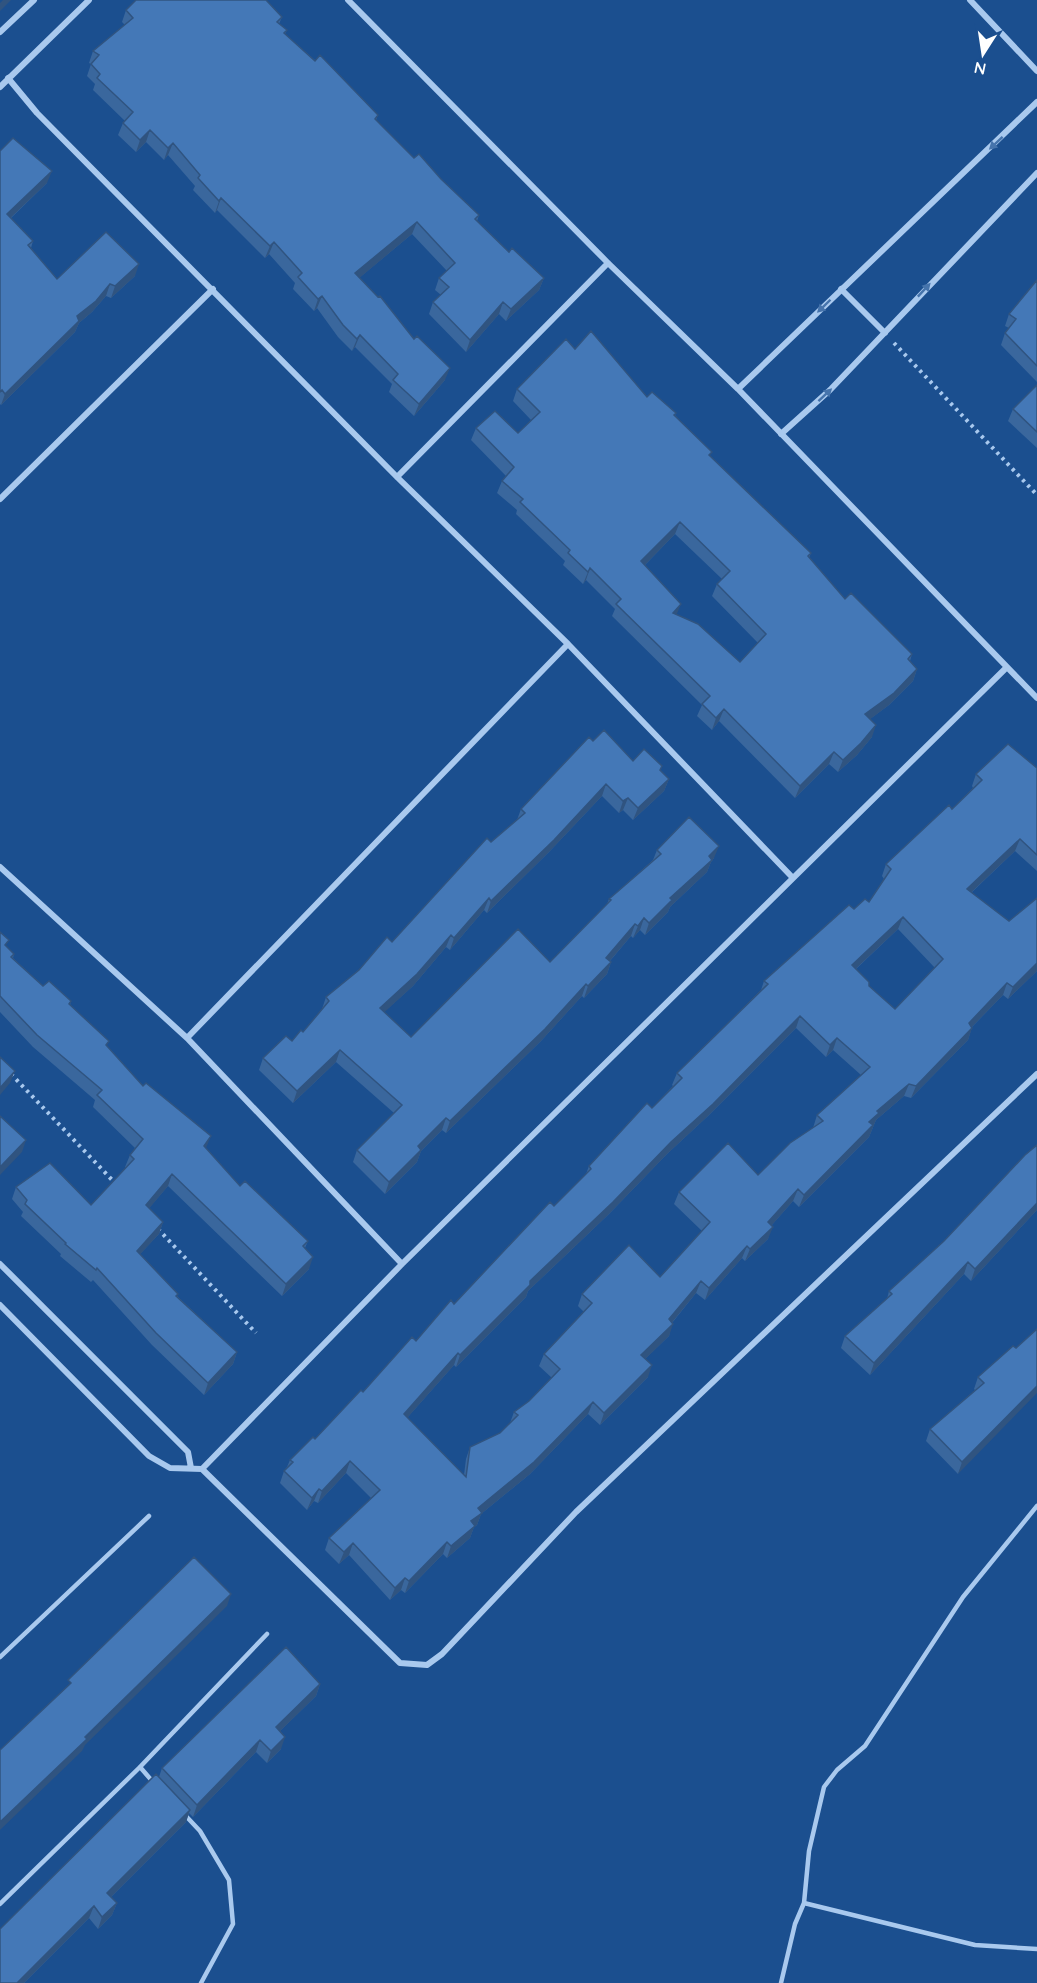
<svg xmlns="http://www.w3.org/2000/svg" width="1037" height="1983" font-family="Quicksand,sans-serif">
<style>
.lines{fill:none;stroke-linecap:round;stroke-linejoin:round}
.path{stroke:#a9c9ee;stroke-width:4;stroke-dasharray:3 4.5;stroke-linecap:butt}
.lane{stroke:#a9c9ee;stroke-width:4.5}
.street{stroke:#a9c9ee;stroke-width:6}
.wall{fill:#3a679d;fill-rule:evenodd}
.shaded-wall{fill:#305480}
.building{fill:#4478b7;stroke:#305480;stroke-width:1.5;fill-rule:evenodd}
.oneway{fill:#4674ac}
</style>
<rect width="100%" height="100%" fill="#1b4f8f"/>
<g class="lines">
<path class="path" d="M894 343 1037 495
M11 1074 116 1184
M158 1229 256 1333"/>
<path class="lane" d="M0 1657 149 1516
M140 1767 153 1782
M184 1814 200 1831 229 1880 233 1924 201 1983
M804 1903 809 1851 824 1787 837 1770 865 1746 963 1597 1037 1506
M0 1904 140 1767 267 1634
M781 1983 795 1924 804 1903 975 1945 1037 1949"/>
<path class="street" d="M348 0 608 263 738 389 1037 698
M970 0 1037 71
M0 32 34 0
M8 78 37 113 397 477 568 644 792 877
M0 87 89 0
M841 289 885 333
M738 389 1037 102
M781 434 830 390 1037 173
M397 477 608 263
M0 499 213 289
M0 867 187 1038 402 1264
M187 1038 568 644
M0 1264 188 1452 191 1468
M0 1305 149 1456 170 1468 202 1469 402 1264 1006 668
M202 1469 400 1663 427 1665 442 1654 576 1512 1037 1074"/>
</g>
<path class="wall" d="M126 10 282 17 279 24 287 30 285 34 378 115 376 120 414 158 441 179 479 215 477 221 509 252 544 278 539 290 506 321 499 314 466 352 429 314 433 302 441 295 435 290 439 278 447 271 412 234 359 278 445 380 414 416 389 392 392 384 355 347 352 351 338 337 317 308 314 311 293 289 295 283 269 254 265 258 217 210 215 213 193 190 195 186 168 155 164 160 146 142 136 152 118 135 123 123 125 121 93 90 95 84 87 76 91 64 89 63 93 51 125 25 122 22Z
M0 151 47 183 11 218 33 241 31 248 57 279 135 276 111 298 106 296 92 312 79 323 75 332 1 405 0 404Z
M1037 280V382L1001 345 1005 333 1009 328 1005 326 1009 314Z
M575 349 647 397 676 413 675 415 710 456 811 553 809 558 845 599 912 654 910 661 917 669 913 681 889 705 870 719 872 737 857 755 838 772 829 764 795 798 719 721 712 730 697 716 702 705 612 616 615 609 586 580 583 584 563 565 565 561 516 514 517 510 497 493 502 481 506 476 471 440 476 428 518 433 531 420 513 401 517 389ZM675 534 722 579 717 584 712 596 758 643 740 662 677 615 645 565Z
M1037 385V448L1008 421 1013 409Z
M593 741 633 761 660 771 669 779 664 791 633 820 623 810 619 813 602 796 549 852 487 913 484 910 450 950 446 947 413 986 384 1012 411 1037 550 962 607 904 609 899 653 860 657 850 714 858 711 862 707 872 670 907 668 912 645 935 640 930 633 938 631 936 610 961 611 962 607 974 584 998 582 996 541 1041 446 1133 442 1130 421 1151 417 1162 385 1194 353 1162 357 1150 394 1113 336 1062 293 1103 259 1070 263 1058 292 1041 303 1032 322 1009 326 997 392 942 491 842 517 820 521 809Z
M1037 768V871L1015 851 971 893 1037 971 1008 999 1003 995 972 1027 968 1040 911 1098 904 1096 876 1120 869 1137 799 1207 793 1201 771 1226 768 1239 745 1261 742 1258 705 1300 696 1293 672 1323 669 1336 645 1359 648 1377 600 1425 588 1414 530 1474 481 1514 477 1525 474 1527 470 1538 447 1558 443 1554 405 1593 401 1590 390 1600 349 1555 339 1564 325 1550 329 1538 371 1498 346 1473 318 1503 314 1501 307 1510 280 1483 284 1471 287 1467 290 1460 315 1439 454 1304 586 1174 589 1166 652 1108 673 1086 672 1085 677 1073 761 990 764 981 854 909 869 902 884 879 882 876 886 864 952 809 973 788 972 786 976 774ZM898 929 935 968 895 1009 869 986 856 969ZM796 1028 826 1057 833 1050 861 1075 817 1115 813 1128 758 1175 679 1192 674 1204 702 1231 660 1277 582 1294 578 1306 584 1312 544 1354 539 1366 552 1378 529 1401 514 1412 510 1423 500 1433 470 1447 466 1459 464 1475 407 1418 454 1365 456 1367 526 1297 528 1291 609 1214 667 1154 708 1116Z
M0 932 6 946 14 954 13 958 43 986 71 1001 70 1005 143 1086 206 1148 240 1186 308 1241 305 1248 309 1269 282 1296 168 1186 149 1208 163 1222 159 1234 140 1254 177 1296 237 1352 233 1364 204 1395 152 1345 93 1280 91 1282 60 1256 61 1254 21 1216 23 1212 12 1199 16 1187 91 1205 126 1168 125 1167 130 1155 135 1148 93 1107 95 1100 33 1047 0 1012Z
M1037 1145V1210L971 1281 964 1274 870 1375 841 1348 845 1336 887 1299 889 1291 944 1241Z
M1013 1346 958 1474 926 1441 930 1429 975 1390 974 1389 978 1377Z
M320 1684 316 1696 280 1731 281 1749 267 1763 256 1752 193 1817 189 1813 186 1822 111 1897 117 1903 112 1915 98 1929 89 1918 24 1983H0L159 1777 162 1768Z"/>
<path class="shaded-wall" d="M3 0H11L0 11V3Z
M150 130 146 142 136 152 140 140Z
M173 143 168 155 164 160 168 148Z
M52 171 47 183 3 225 7 214Z
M221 198 217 210 215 213 219 201Z
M417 222 412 234 351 285 355 273Z
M274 242 269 254 265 258 270 246Z
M139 264 135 276 111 298 115 286Z
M544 278 539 290 506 321 511 309Z
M110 284 106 296 92 312 79 323 75 332 1 405 5 394 77 316Z
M322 296 317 308 314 311 318 299Z
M503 302 499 314 466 352 470 340Z
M360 335 355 347 352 351 357 339Z
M450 368 445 380 414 416 419 404Z
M680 522 675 534 637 573 641 561Z
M590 568 586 580 583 584 588 572Z
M681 604 676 616 673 613Z
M917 669 913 681 889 705 861 726 865 714Z
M724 709 719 721 712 730 716 718Z
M876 725 872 737 857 755 838 772 843 760Z
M834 752 829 764 795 798 800 786Z
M669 779 664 791 633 820 638 808Z
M606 784 602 796 549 852 487 913 491 901Z
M628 798 623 810 619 813 623 801Z
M1020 839 1015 851 962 901 967 889Z
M719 846 714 858 711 862 707 872 670 907 668 912 645 935 649 923 670 898Z
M489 898 484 910 450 950 454 938Z
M903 917 898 929 847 977 852 965Z
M644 918 640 930 633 938 638 926Z
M635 924 631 936 602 970 606 958Z
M451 935 446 947 413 986 376 1020 380 1008Z
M611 962 607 974 584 998 588 986Z
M1037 963V971L1008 999 1013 987Z
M1007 983 1003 995 964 1035 969 1023Z
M586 984 582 996 541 1041 446 1133 450 1121Z
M800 1016 796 1028 708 1116 667 1154 609 1214 528 1291 526 1297 456 1367 460 1355 530 1281Z
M972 1028 968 1040 911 1098 916 1086Z
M837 1038 833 1050 826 1057 830 1045Z
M340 1050 336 1062 293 1103 297 1091Z
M15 1071 10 1083 0 1095V1088Z
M909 1084 904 1096 876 1120 869 1137 799 1207 804 1195 869 1122 877 1111Z
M446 1118 442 1130 421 1151 417 1162 385 1194 389 1182 418 1146Z
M211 1136 206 1148 199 1158 204 1146Z
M26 1140 22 1152 0 1175V1167Z
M172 1174 168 1186 142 1217 146 1205Z
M798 1189 793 1201 764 1234 768 1222Z
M1037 1203V1210L971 1281 975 1269Z
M163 1222 159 1234 132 1263 137 1251Z
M773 1227 768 1239 745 1261 750 1249Z
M747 1246 742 1258 705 1300 709 1288Z
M313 1257 309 1269 282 1296 286 1284Z
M968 1262 964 1274 870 1375 874 1363Z
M701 1281 696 1293 665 1331 669 1319Z
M673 1324 669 1336 637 1367 641 1355Z
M237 1352 233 1364 204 1395 208 1383Z
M458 1353 454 1365 400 1426 404 1414Z
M652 1365 648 1377 600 1425 604 1413Z
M1037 1386V1393L958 1474 962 1462Z
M593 1402 588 1414 530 1474 481 1514 477 1525 474 1527 470 1538 447 1558 451 1546 478 1508Z
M350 1461 346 1473 318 1503 322 1491Z
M319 1489 314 1501 307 1510 312 1498Z
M447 1542 443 1554 405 1593 409 1581Z
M353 1543 349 1555 339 1564 344 1552Z
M405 1578 401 1590 390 1600 395 1588Z
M231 1594 227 1606 85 1745 82 1751 0 1830V1822Z
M320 1684 316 1696 272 1739 276 1727Z
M285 1737 281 1749 267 1763 271 1751Z
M260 1740 256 1752 193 1817 197 1805Z
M190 1810 186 1822 103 1905 107 1893Z
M117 1903 112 1915 98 1929 102 1917Z
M94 1906 89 1918 24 1983H17Z"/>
<path class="building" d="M136 0H266L282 17 277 22 287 30 284 33 315 61 320 55 378 115 375 119 414 158 419 154 441 179 479 215 475 219 509 252 512 248 544 278 511 309 503 302 470 340 433 302 449 287 439 278 455 263 417 222 355 273 378 297 380 296 414 339 417 336 450 368 419 404 393 380 398 374 360 335 357 339 343 325 322 296 318 299 298 277 302 273 274 242 270 246 221 198 219 201 198 178 200 175 173 143 168 148 150 130 140 140 123 123 133 112 97 78 100 74 91 64 99 55 93 51 133 18 126 10Z
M13 138 52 171 7 214 33 241 28 245 57 279 106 232 139 264 115 286 110 284 96 301 77 316 79 321 5 394 2 390 0 392V151Z
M1037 280V366L1005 333 1016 319 1009 314Z
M591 331 647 397 652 392 676 413 674 415 712 452 709 455 811 553 808 556 845 599 851 593 912 654 908 659 917 669 894 693 865 714 876 725 861 743 843 760 834 752 800 786 724 709 716 718 702 704 710 696 616 604 621 599 590 568 588 572 568 553 570 550 520 502 523 499 502 481 514 467 476 428 495 411 518 433 540 412 517 389 566 339 575 349ZM680 522 730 571 717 584 766 634 740 662 698 624 673 613 681 604 641 561Z
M1037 385V432L1013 409Z
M604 730 633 761 644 749 662 766 660 770 669 779 638 808 628 798 623 801 606 784 554 840 491 901 489 898 454 938 451 935 417 974 380 1008 411 1037 518 929 550 962 611 900 609 899 661 854 657 850 689 817 719 846 709 856 712 860 670 898 672 900 649 923 644 918 638 926 635 924 606 958 611 962 588 986 586 984 545 1029 450 1121 446 1118 418 1146 421 1150 389 1182 357 1150 402 1105 340 1050 297 1091 263 1058 286 1036 292 1041 301 1030 303 1032 329 1001 326 997 359 970 387 937 392 942 487 838 491 842 525 813 521 809 589 737 593 741Z
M1008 744 1037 768V855L1020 839 967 889 1009 921 1037 898V963L1013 987 1007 983 969 1023 972 1028 916 1086 909 1084 877 1111 879 1113 869 1122 873 1125 804 1195 798 1189 768 1222 773 1227 750 1249 747 1246 709 1288 701 1281 669 1319 673 1324 641 1355 652 1365 604 1413 593 1402 534 1462 478 1508 482 1513 471 1521 475 1526 451 1546 447 1542 409 1581 405 1578 395 1588 353 1543 344 1552 329 1538 380 1490 350 1461 322 1491 319 1489 312 1498 284 1471 293 1462 290 1460 313 1437 315 1439 361 1390 363 1392 412 1337 416 1341 451 1300 454 1304 550 1202 554 1206 591 1169 589 1166 647 1103 652 1108 682 1078 677 1073 768 984 764 981 849 905 854 909 865 899 869 902 891 869 886 864 949 805 952 809 982 780 976 774ZM903 917 943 959 895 1009 869 986V982L852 965ZM800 1016 830 1045 837 1038 870 1067 817 1115 823 1121 790 1143 758 1175 728 1143 679 1192 710 1222 660 1277 629 1245 582 1294 592 1303 544 1354 560 1369 529 1401 514 1412 518 1415 500 1433 470 1447 466 1477 404 1414 458 1353 460 1355 530 1285V1281L613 1202 671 1142 713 1104Z
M0 932 9 940 5 945 14 954 11 957 43 986 49 981 71 1001 69 1004 109 1041 106 1045 143 1086 146 1083 211 1136 204 1146 240 1186 245 1181 308 1241 303 1246 313 1257 286 1284 172 1174 146 1205 163 1222 137 1251 178 1294 176 1296 237 1352 208 1383 156 1333 97 1268 96 1270 65 1244 66 1243 25 1204 27 1200 16 1187 50 1163 91 1205 134 1159 130 1155 143 1139 97 1095 102 1090 37 1035 0 996Z
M0 1057 15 1071 0 1088Z
M0 1116 26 1140 0 1167Z
M1037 1145V1203L975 1269 968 1262 874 1363 845 1336 892 1294 889 1291 944 1241 1025 1155Z
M1037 1329V1386L962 1462 930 1429 984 1383 978 1377 1013 1346 1016 1348Z
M194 1557 231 1594 85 1737 87 1739 0 1822V1750L71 1683 68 1680Z
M286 1647 320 1684 276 1727 285 1737 271 1751 260 1740 197 1805 162 1768Z
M156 1774 190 1810 107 1893 117 1903 102 1917 94 1906 17 1983H0V1929Z"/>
<defs><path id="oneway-solid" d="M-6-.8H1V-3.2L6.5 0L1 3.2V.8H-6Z" transform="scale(1.5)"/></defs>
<g class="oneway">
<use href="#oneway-solid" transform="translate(996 143) rotate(137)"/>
<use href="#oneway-solid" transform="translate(924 290) rotate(-47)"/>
<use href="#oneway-solid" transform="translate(824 306) rotate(136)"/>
<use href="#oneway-solid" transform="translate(825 395) rotate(-43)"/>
</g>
<g transform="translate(983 54) rotate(192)" stroke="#1b4f8f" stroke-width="4.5" paint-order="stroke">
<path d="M0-4.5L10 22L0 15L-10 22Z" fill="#ffffff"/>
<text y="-9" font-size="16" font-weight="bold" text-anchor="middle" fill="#ffffff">N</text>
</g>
</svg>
